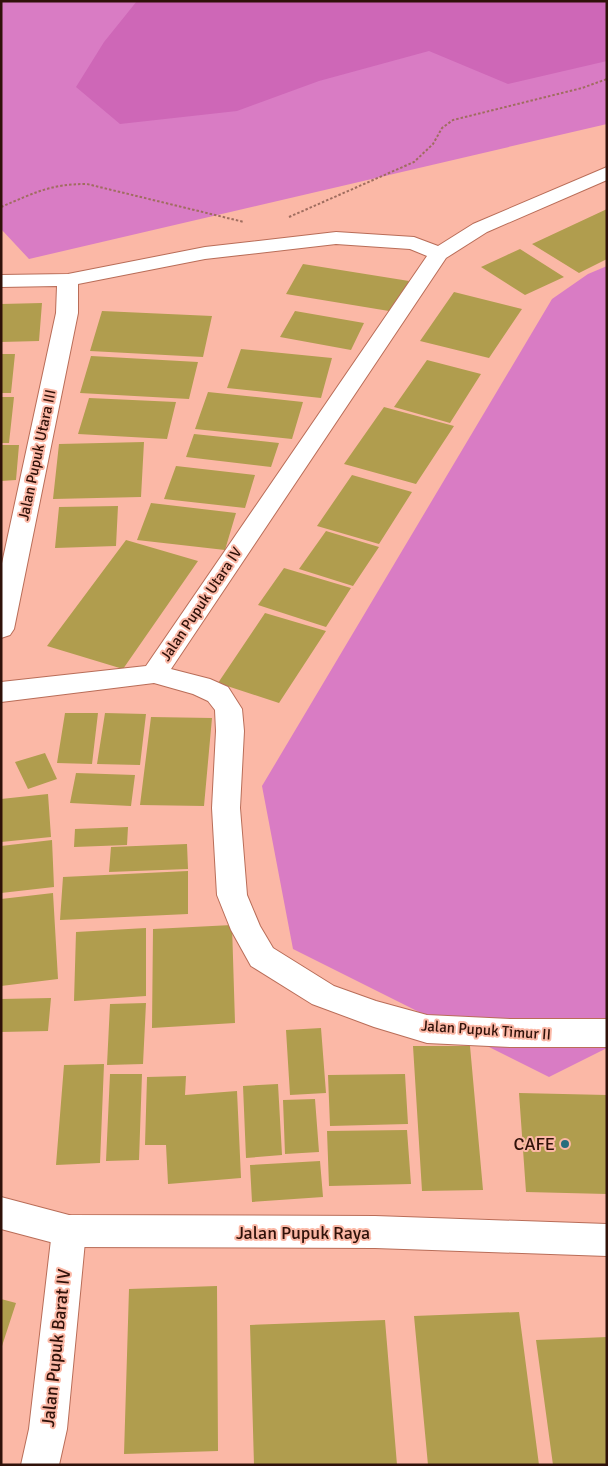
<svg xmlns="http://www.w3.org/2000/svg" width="608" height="1466" font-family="Signika,sans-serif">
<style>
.green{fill:#d97cc4}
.forest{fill:#ce67b7}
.building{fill:#b09d4e}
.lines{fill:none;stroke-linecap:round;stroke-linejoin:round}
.minor-casing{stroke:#b96d58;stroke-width:2}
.tertiary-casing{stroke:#b96d58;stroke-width:2}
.path{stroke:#9f6d5f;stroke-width:2;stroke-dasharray:2.5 2;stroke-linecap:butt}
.minor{fill:#fff;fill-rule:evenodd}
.tertiary{fill:#fff;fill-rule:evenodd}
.poi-dot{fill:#296d7d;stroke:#fbb8a6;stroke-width:2}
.labels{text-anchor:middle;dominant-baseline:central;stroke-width:4;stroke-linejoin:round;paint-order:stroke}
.street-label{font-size:15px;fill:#2f1109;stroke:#fbb8a6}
.near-poi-label{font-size:18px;fill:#2f1109;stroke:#fbb8a6;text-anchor:end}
.near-street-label{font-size:18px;fill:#2f1109;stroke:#fbb8a6}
</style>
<rect width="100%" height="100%" fill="#fbb8a6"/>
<path class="green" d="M1 1H607V124L29 259 1 229Z
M607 266V1048L549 1077 293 949 262 786 552 299 588 274Z"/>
<path class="forest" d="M137 1H607V61L508 84 429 51 319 81 237 111 120 124 76 87 104 42Z"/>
<path class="building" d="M607 209V259L579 273 532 244Z
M520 249 564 277 525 295 481 267Z
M303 264 409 281 395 312 286 294Z
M454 292 522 309 489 358 420 341Z
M42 303 39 341 1 342V304Z
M102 311 212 316 203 357 90 351Z
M295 311 364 323 351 350 280 337Z
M241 349 332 358 321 398 227 388Z
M1 354H15L11 393H1Z
M91 356 198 362 189 399 80 393Z
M427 360 481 374 450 423 394 407Z
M208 392 303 402 292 439 195 429Z
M1 397H14L9 443H1Z
M89 398 176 402 167 439 78 434Z
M384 407 454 426 416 484 344 464Z
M194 434 279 443 271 467 186 457Z
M144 442 141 497 53 499 59 444Z
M1 445H19L16 480 1 481Z
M176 466 255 475 245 508 164 499Z
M352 475 412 492 379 544 317 526Z
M151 503 236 513 225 550 137 540Z
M118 506 116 546 55 548 59 507Z
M326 531 379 547 353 586 299 569Z
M126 540 198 561 123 669 47 646Z
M284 568 351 588 326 627 258 605Z
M265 613 326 631 279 703 218 683Z
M65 713H98L92 764 57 763Z
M105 713 146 714 140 765 97 764Z
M151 717 212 718 204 806 140 805Z
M45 753 57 779 28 789 15 762Z
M76 773 135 775 131 806 70 803Z
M48 794 51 837 1 842V799Z
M128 827 127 845 74 847 75 829Z
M52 840 54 887 1 893V846Z
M187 844 188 869 109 872 111 847Z
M188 871V914L60 920 63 877Z
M53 893 58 979 1 986V899Z
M232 925 235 1023 152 1028 153 929Z
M146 928V996L74 1001 76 932Z
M51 998 48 1031 1 1032V999Z
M146 1003 143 1064 107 1065 110 1004Z
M321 1028 326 1093 290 1095 286 1030Z
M413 1046H470L483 1190 422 1191Z
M104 1064 100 1163 56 1165 64 1065Z
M110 1074H142L139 1160 106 1161Z
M405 1074 408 1124 330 1126 328 1075Z
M186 1076 185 1095 237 1091 241 1178 168 1184 166 1145H145L147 1077Z
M278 1084 282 1155 246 1158 243 1086Z
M519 1093 607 1095V1194L526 1192Z
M315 1099 319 1152 285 1154 283 1100Z
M407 1130 411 1184 329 1186 327 1131Z
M320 1161 323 1197 252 1202 250 1165Z
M217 1286 218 1451 124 1454 129 1289Z
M1 1299 16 1303 2 1346H1Z
M519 1312 539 1465H428L414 1316Z
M385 1320 397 1465H254L250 1325Z
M607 1337V1465H553L536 1340Z"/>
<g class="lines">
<g class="minor-casing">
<path id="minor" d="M607 167V180L487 232 446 258 171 669 210 679 228 687 242 709 244 731 240 808 247 895 260 926 273 948 334 986 376 1001 427 1015 510 1019H607V1047H510L427 1043 374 1027 312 1004 251 966 231 930 217 895 212 808 216 731 215 710 208 701 193 694 154 683 1 702V682L146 666 427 256 410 249 336 244 205 259 78 284V313L14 629 10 635 1 638V568L56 313 57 286 1 287V275L68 274 205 247 336 232 414 237 438 246 473 224Z
M69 1215 81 1220 86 1231 67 1429 59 1465H21L29 1429 52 1231 57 1220Z"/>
</g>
<g class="tertiary-casing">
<path id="tertiary" d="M1 1197 69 1215 375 1216 607 1224V1256L375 1248 69 1247 1 1229Z"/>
</g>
<path class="path" d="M1 207C34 193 50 184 87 184L244 222
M289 217 414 162 433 144 442 128 453 120 582 88 607 79"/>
<use href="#minor" class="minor"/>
<use href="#tertiary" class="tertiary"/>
</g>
<circle class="poi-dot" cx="565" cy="1144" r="5"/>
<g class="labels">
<g class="street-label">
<text transform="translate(37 455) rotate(-78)">Jalan Pupuk Utara III</text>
<text transform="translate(201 604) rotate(-56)">Jalan Pupuk Utara IV</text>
<text transform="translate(486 1030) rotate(4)">Jalan Pupuk Timur II</text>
</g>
<g class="near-poi-label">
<text x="555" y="1144">CAFE</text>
</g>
<g class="near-street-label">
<text x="303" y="1233">Jalan Pupuk Raya</text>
<text transform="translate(56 1348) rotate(-84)">Jalan Pupuk Barat IV</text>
</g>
</g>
<rect width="608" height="1466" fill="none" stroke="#2f1109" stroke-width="5"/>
</svg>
